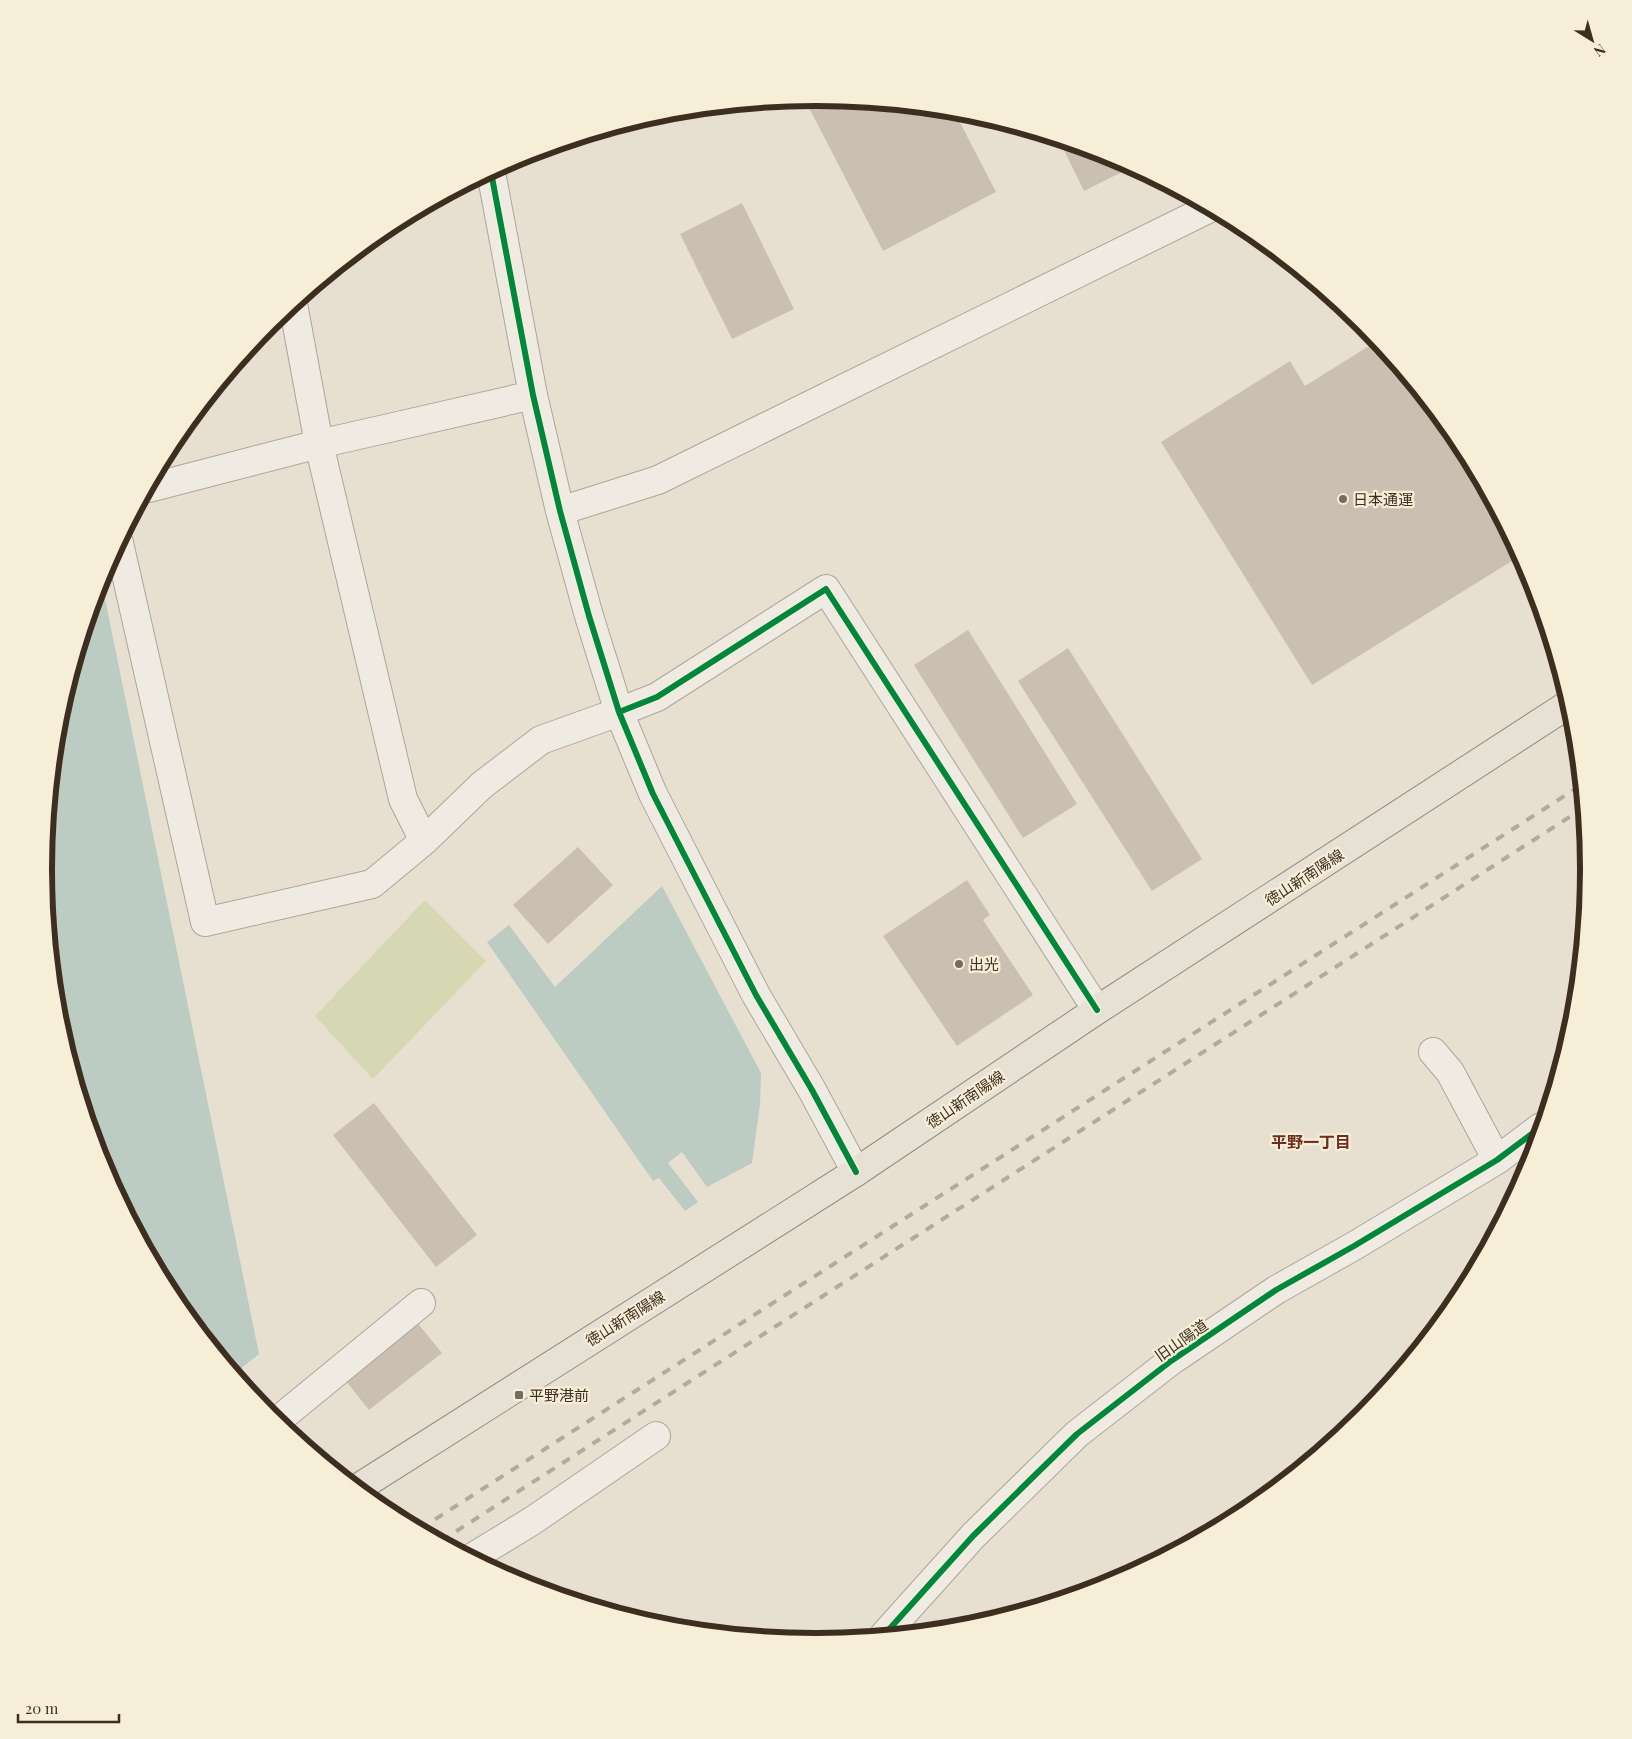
<svg xmlns="http://www.w3.org/2000/svg" width="1632" height="1739" font-family="'Playfair Display','Noto Sans JP',serif">
<style>
.green{fill:#d6d7b3}
.water{fill:#bcccc2}
.building{fill:#cbbfb2}
.lines{fill:none;stroke-linecap:round;stroke-linejoin:round}
.minor-casing{stroke:#ada599;stroke-width:30}
.major-casing{stroke:#928b80;stroke-width:30}
.minor{stroke:#efebe3;stroke-width:28}
.major{stroke:#e6e1d4;stroke-width:28}
.rail{stroke:#afaaa2;stroke-width:4;stroke-dasharray:9 9;stroke-linecap:butt}
.cycleway-casing{stroke:#f7eed8;stroke-width:9}
.cycleway{stroke:#00873e;stroke-width:6}
.poi-dot{fill:#786c5e;stroke:#f7eed8;stroke-width:2}
.labels{text-anchor:middle;dominant-baseline:central;stroke-width:4.5;stroke-linejoin:round;paint-order:stroke}
.poi-label{font-size:15px;fill:#3d2e20;stroke:#f7eed8;text-anchor:start}
.street-label{font-size:15px;fill:#3d2e20;stroke:#f7eed8}
.neighbourhood-label{font-size:16px;font-weight:bold;fill:#6b2e1e;stroke:#f7eed8}
.rim{fill:none;stroke:#3d2e20;stroke-width:6}
</style>
<rect width="100%" height="100%" fill="#e7e0d1"/>
<path class="green" d="M425 900 486 961 373 1079 315 1016Z"/>
<path class="water" d="M101 579 259 1354 235 1373 174 1298 102 1165 59 1020 44 869 59 719Z
M662 886 761 1073 760 1104 752 1163 707 1187 682 1152 668 1163 698 1202 685 1211 659 1178 653 1181 487 942 509 925 555 987Z"/>
<path class="building" d="M816 97 954 111 996 192 883 251 804 98Z
M1059 140 1112 156 1132 167 1084 191Z
M742 203 794 309 732 339 680 234Z
M1377 341 1458 441 1520 556 1312 685 1161 442 1290 361 1305 386Z
M968 630 1077 804 1023 838 914 665Z
M1068 648 1202 859 1152 891 1018 681Z
M578 847 613 885 548 944 513 905Z
M967 880 990 915 983 920 1033 995 957 1046 883 936Z
M374 1103 477 1235 436 1267 333 1135Z
M415 1320 442 1353 369 1410 342 1376Z"/>
<g class="lines">
<g class="minor-casing">
<path id="minor" d="M491 172 533 395 560 511 589 616 619 712 653 794 756 995 812 1090 856 1172
M293 304 319 444 403 799 424 841
M149 488 319 444 533 395
M560 511 658 480 1210 208
M119 543 205 922 372 884 424 841 482 785 541 740 619 712 657 697 826 589 1097 1010
M1433 1052 1450 1072 1497 1160
M277 1421 421 1303
M473 1557 532 1521 656 1436
M884 1635 973 1536 1077 1434 1171 1361 1276 1290 1354 1246 1497 1160 1541 1127"/>
</g>
<g class="major-casing">
<path id="major" d="M358 1488 856 1172 1097 1010 1569 704"/>
</g>
<use href="#minor" class="minor"/>
<use href="#major" class="major"/>
<path class="rail" d="M420 1529 1580 786
M441 1541 1582 809"/>
<g class="cycleway-casing">
<path id="cycleway" d="M491 172 533 395 560 511 589 616 619 712 653 794 756 995 812 1090 856 1172
M619 712 657 697 826 589 1097 1010
M884 1635 973 1536 1077 1434 1171 1361 1276 1290 1354 1246 1497 1160 1541 1127"/>
</g>
<use href="#cycleway" class="cycleway"/>
</g>
<g class="poi-dot">
<circle cx="1343" cy="499" r="5"/>
<circle cx="959" cy="964" r="5"/>
<rect x="514" y="1390" width="10" height="10" rx="2.5"/>
</g>
<g class="labels">
<g class="poi-label">
<text x="1353" y="499">日本通運</text>
<text x="969" y="964">出光</text>
<text x="529" y="1395">平野港前</text>
</g>
<g class="street-label">
<text transform="translate(1304 877) rotate(-33)">徳山新南陽線</text>
<text transform="translate(965 1099) rotate(-34)">徳山新南陽線</text>
<text transform="translate(625 1318) rotate(-32)">徳山新南陽線</text>
<text transform="translate(1181 1340) rotate(-35)">旧山陽道</text>
</g>
<g class="neighbourhood-label">
<text x="1311" y="1141">平野一丁目</text>
</g>
</g>
<path d="M0 0H1632V1739H0ZM815 106H817A763 763 0 0 1 1580 869V870A763 763 0 0 1 817 1633H815A763 763 0 0 1 52 870V869A763 763 0 0 1 815 106Z" fill="#f7eed8" fill-rule="evenodd"/>
<path class="rim" d="M815 106H817A763 763 0 0 1 1580 869V870A763 763 0 0 1 817 1633H815A763 763 0 0 1 52 870V869A763 763 0 0 1 815 106Z"/>
<g transform="translate(1592 40) rotate(143)" stroke="#f7eed8" stroke-width="4" paint-order="stroke">
<path d="M0-4L9 19L0 12L-9 19Z" fill="#3d2e20"/>
<text y="-8" font-size="14" font-weight="bold" text-anchor="middle" fill="#3d2e20">N</text>
</g>
<path d="M18 1714v8h101v-8" fill="none" stroke="#3d2e20" stroke-width="2.5"/>
<text x="25" y="1714" font-size="15" fill="#3d2e20" stroke="#f7eed8" stroke-width="4" paint-order="stroke">20 m</text>
</svg>
